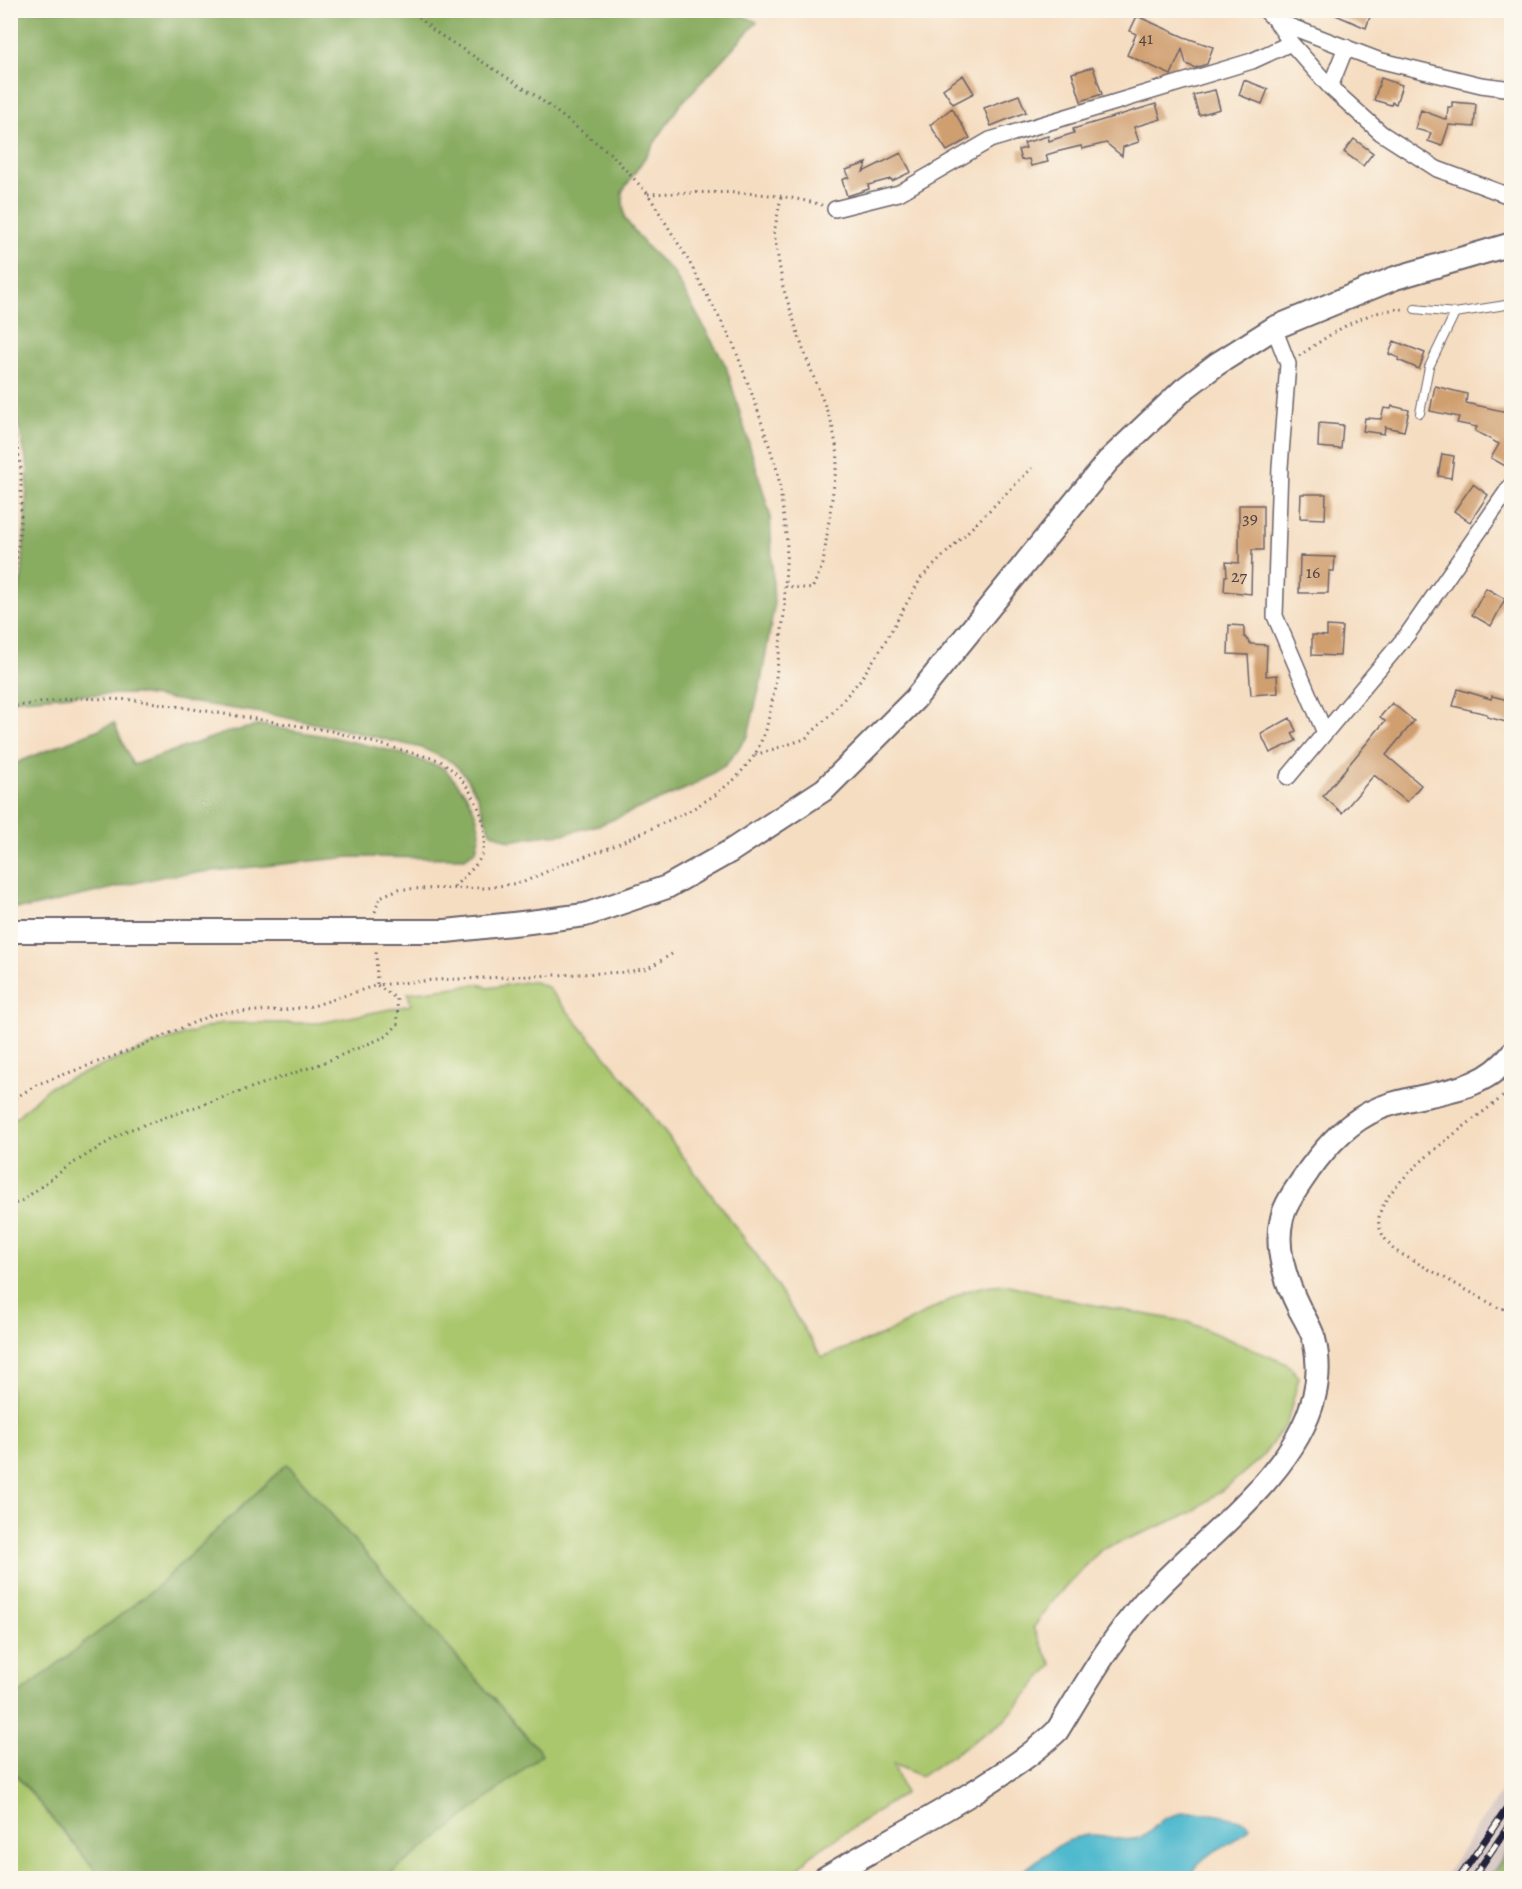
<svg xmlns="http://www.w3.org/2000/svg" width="1522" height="1889" font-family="Alegreya,serif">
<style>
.industrial{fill:#d0c0bc}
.green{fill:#abc76e;stroke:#667454;stroke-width:1.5}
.forest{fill:#88ac61;stroke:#55674e;stroke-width:1.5}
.water{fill:#50b9ce;stroke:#396e84;stroke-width:1.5}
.building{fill:#d09f70}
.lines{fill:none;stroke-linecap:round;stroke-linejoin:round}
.lane-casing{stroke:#6c636a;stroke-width:10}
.street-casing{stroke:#6c636a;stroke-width:18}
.secondary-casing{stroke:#6c636a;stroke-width:26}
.path{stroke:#6c636a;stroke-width:3;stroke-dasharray:1.5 4.5;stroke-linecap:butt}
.lane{stroke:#fff;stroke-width:8}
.street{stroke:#fff;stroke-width:15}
.secondary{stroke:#fff;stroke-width:22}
.rail-casing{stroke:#22223b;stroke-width:7}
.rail{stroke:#fbf7ec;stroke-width:4.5;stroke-dasharray:14;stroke-linecap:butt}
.labels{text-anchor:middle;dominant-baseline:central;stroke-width:4.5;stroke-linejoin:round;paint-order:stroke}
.number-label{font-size:18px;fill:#4e4148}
</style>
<rect width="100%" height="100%" fill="#fbf7ec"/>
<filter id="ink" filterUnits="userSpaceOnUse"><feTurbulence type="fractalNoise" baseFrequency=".0167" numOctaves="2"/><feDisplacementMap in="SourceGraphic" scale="12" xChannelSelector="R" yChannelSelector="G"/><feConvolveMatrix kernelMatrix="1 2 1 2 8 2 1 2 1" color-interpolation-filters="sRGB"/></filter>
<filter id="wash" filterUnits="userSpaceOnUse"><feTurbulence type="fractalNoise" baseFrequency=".008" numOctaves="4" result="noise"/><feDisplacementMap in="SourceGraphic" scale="24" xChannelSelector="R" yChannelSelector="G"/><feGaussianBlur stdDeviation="1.35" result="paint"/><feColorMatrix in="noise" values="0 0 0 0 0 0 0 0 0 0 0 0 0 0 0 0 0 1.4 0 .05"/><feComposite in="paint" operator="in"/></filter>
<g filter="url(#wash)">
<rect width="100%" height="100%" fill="#f5ddc1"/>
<path class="industrial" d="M1511 1777V1846L1489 1878H1443Z"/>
<path class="green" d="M531 981 547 987 628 1083 758 1257 822 1357 883 1335 964 1292 984 1286 1005 1284 1078 1302 1188 1322 1287 1364 1299 1377 1287 1423 1262 1457 1234 1481 1191 1513 1101 1550 1052 1601 1033 1628 1052 1665 1004 1721 921 1776 893 1764 905 1793 811 1855 789 1878H384L453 1826 542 1754 287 1464 154 1589 11 1700 10 1187 13 1183 11 1122 49 1087 156 1044 221 1023H320L411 1005 408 993 480 984 488 988Z
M11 1769 102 1878H11Z"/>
<path class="forest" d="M732 11 757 22 679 106 622 192 625 219 647 247 673 272 726 366 770 514 774 607 761 681 748 736 726 765 690 787 602 824 564 834 540 836 510 841 490 832 477 795 464 774 452 762 422 748 337 728 268 714 136 694 73 695 11 700V622L22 577 28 467 10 389 11 308 18 282 20 263 10 215 11 11Z
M114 723 133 765 225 733 260 725 331 737 392 751 444 768 466 794 476 814 480 833 476 850 465 858 351 857 165 876 29 908H11V765Z
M287 1464 542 1754 453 1826 384 1878H102L11 1769V1700L154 1589Z
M1511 1846V1878H1489Z"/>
<path class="water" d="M1187 1812C1200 1812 1244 1816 1250 1827 1234 1847 1198 1851 1191 1878H1014C1034 1864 1064 1836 1089 1835 1106 1834 1123 1843 1139 1838 1150 1835 1153 1827 1161 1821 1168 1815 1179 1814 1187 1812Z"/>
<g id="blocks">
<path class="building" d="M1324 10H1363L1371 14 1366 28Z
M1137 16 1184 37 1213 47 1207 64 1195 68 1186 64 1182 49 1171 75 1127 55 1136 34 1130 31Z
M1093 67 1102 94 1081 101 1072 73Z
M963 75 974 93 953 104 943 89Z
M1381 78 1402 85 1396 104 1392 102 1391 105 1374 100Z
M1244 80 1268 89 1262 104 1239 95Z
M1215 90 1220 109 1199 115 1193 95Z
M1019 95 1026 112 991 126 984 108Z
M1452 102 1476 104 1474 127 1449 125 1442 146 1428 141 1431 133 1415 129 1421 110 1447 120 1448 107H1452Z
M1156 104 1161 119 1134 127 1139 142 1123 147 1122 156 1106 143 1082 149 1081 146 1056 152 1046 155 1048 162 1031 166 1029 159 1021 160 1018 150 1026 148 1024 143 1048 136 1049 141 1074 133 1073 129Z
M952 108 970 138 947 151 930 125Z
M1354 139 1373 153 1363 166 1344 152Z
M901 153 911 172 892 181 891 179 868 185 869 189 847 196 842 180 849 177 846 170 867 163 863 172Z
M1394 341 1425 353 1419 369 1398 360 1399 358 1389 354Z
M1435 386 1467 394 1466 403 1512 413V459L1507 467 1491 458 1499 444 1475 431 1477 427 1457 423 1459 417 1430 411Z
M1392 406 1409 410 1404 431 1385 427 1384 434 1363 431 1365 418 1381 419 1384 408 1391 409Z
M1319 423 1343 425 1341 449 1318 447Z
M1442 454 1454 456 1451 478 1438 476Z
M1473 484 1488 495 1470 522 1454 511Z
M1301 494H1326L1325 519 1300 518Z
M1239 505H1263V550H1252L1251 594 1224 591 1225 576H1227L1226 562 1239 563Z
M1300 556 1335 557 1334 571H1329L1328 593H1299Z
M1486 588 1505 599 1491 626 1472 615Z
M1229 625 1244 626V636L1251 644 1267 645 1266 676 1277 675 1278 693 1251 695 1248 655 1228 654Z
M1327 626 1342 627 1340 656 1312 655V635L1327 636Z
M1458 689 1491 699 1492 696 1512 701 1510 723 1487 717V714L1453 706Z
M1392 703 1414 721 1386 755 1421 785 1407 802 1374 775 1342 813 1323 796 1385 721 1380 717Z
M1290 718 1296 731 1292 733 1296 741 1270 753 1261 734Z"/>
</g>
</g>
<g filter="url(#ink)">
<use href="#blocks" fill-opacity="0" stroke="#6c636a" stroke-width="1.5"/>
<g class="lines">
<g class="lane-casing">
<path id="lane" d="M1415 309 1455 313 1512 304
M1420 413 1429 367 1455 313"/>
</g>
<g class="street-casing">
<path id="street" d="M1265 10 1276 21 1291 43 1330 87 1381 133 1437 169 1512 197
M1276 21 1378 60 1481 85 1512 89
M1330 87 1346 47
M835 209 899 193 990 140 1252 61 1291 43
M1274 328 1288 364 1280 467 1275 616 1325 733
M1288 777 1407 635 1512 484"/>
</g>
<g class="secondary-casing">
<path id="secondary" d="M10 931H446L522 923 585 915 667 887 729 852 825 789 915 699 1108 461 1184 389 1217 364 1274 328 1395 278 1512 244
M825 1878C874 1849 923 1823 972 1793 1002 1774 1031 1756 1057 1731 1084 1687 1110 1641 1144 1602 1197 1542 1294 1478 1314 1397 1319 1377 1319 1359 1314 1339 1311 1329 1305 1319 1300 1310 1286 1282 1274 1249 1282 1218 1286 1201 1300 1184 1309 1170 1328 1144 1350 1120 1380 1108 1425 1090 1481 1097 1512 1053"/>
</g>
<path class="path" d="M648 194C705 192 767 189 822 205
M781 197 774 233 783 287 803 349 832 424 838 455 823 564 812 589 785 586
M10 233 15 262 10 282
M1299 356C1331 334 1363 310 1403 309
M10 408 21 469V518L13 594 10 602
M10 707 74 698 137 700 331 731 439 760C468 777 497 826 479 860 473 870 461 879 453 888
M755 755 805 739 833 712 860 680 881 649 921 578 1032 468
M375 912 380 897 399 889 487 888 524 882 563 864 609 848 689 811 715 795 736 778 755 755 766 730 774 693 784 614 785 586 787 543 778 473 756 405 733 343 687 258 648 194 611 154 536 96 434 31 412 10
M1512 1089C1480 1117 1385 1178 1379 1217 1377 1230 1386 1241 1394 1250L1499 1308 1512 1310
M10 1101 38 1084 136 1048 211 1015 230 1012 285 1010 313 1006 377 985 376 948
M10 1206 23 1200 67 1167 126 1131 320 1064 387 1036 398 1024 397 999 377 985 434 980 627 972 648 968 672 954"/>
<use href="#lane" class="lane"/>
<use href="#street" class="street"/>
<use href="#secondary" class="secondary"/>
<g class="rail-casing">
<path id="rail" d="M1459 1878 1512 1801
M1473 1878 1512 1821"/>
</g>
<use href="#rail" class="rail"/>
</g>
</g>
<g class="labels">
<g class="number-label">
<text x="1146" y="38">41</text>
<text x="1250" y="518">39</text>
<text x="1313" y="572">16</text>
<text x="1239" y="576">27</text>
</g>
</g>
<rect width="1522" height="1889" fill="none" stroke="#fbf7ec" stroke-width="36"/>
</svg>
